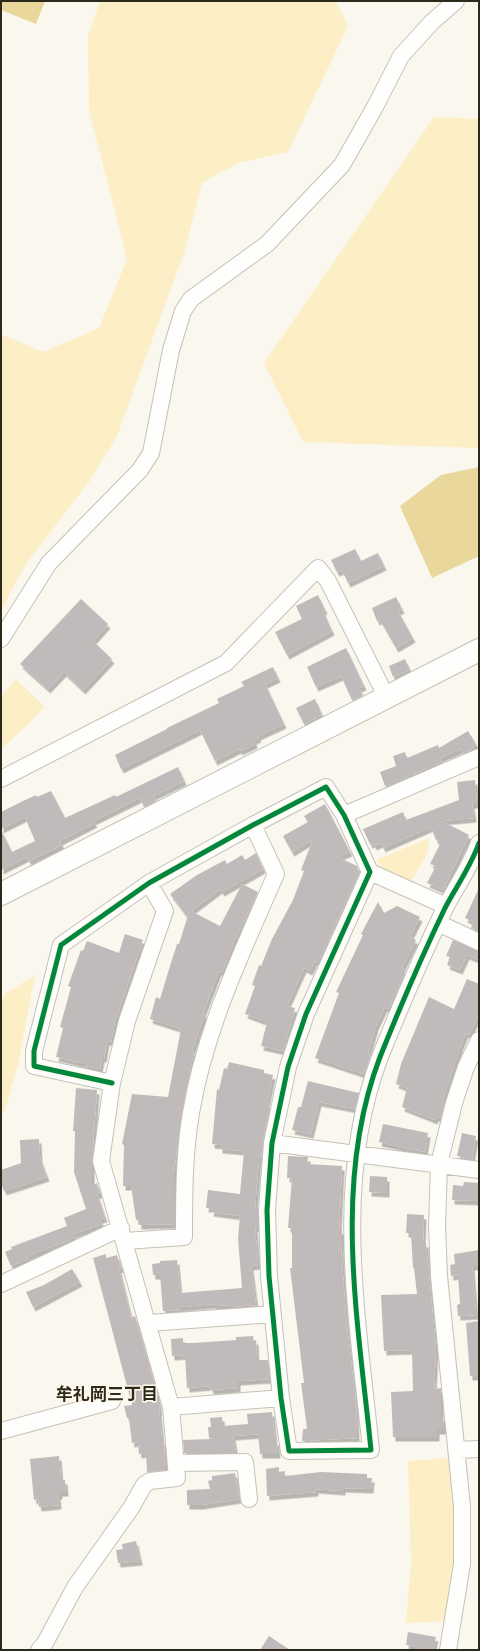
<svg xmlns="http://www.w3.org/2000/svg" width="480" height="1651" font-family="Spectral,'Noto Sans JP',serif">
<style>
.green{fill:#fcefc5}
.water{fill:#ead79b}
.building{fill:#c1babb;filter:url(#shadow)}
.lines{fill:none;stroke-linecap:round;stroke-linejoin:round}
.street-casing{stroke:#c5c1b7;stroke-width:18}
.secondary-casing{stroke:#c5c1b7;stroke-width:24}
.street{stroke:#fefefd;stroke-width:16}
.secondary{stroke:#fefefd;stroke-width:22}
.cycleway-casing{stroke:#fef9eb;stroke-width:8}
.cycleway{stroke:#00873e;stroke-width:5}
.labels{text-anchor:middle;dominant-baseline:central;stroke-width:3;stroke-linejoin:round;paint-order:stroke}
.neighbourhood-label{font-size:17px;font-weight:bold;fill:#2d291b;stroke:#fef9eb}
</style>
<defs>
<filter id="shadow"><feDropShadow dx="2.5" dy="4.5" stdDeviation="0" flood-color="#0004"/></filter>
</defs>
<rect width="100%" height="100%" fill="#faf7ef"/>
<path class="green" d="M100 1H336L348 26 288 152 238 163 202 183 185 250 117 436 89 482 25 565 1 611V334L43 352 99 328 127 259 89 111 88 36Z
M434 117 479 119V448L303 442 264 363Z
M16 679 45 707 1 750V697Z
M429 838 428 852 411 882 383 868 376 860Z
M35 975 18 1065 4 1113H1V1004L5 994Z
M448 1458 456 1505V1564L447 1621 406 1623 411 1562 408 1461Z"/>
<path class="water" d="M1 1H45L36 24 1 10Z
M479 467V556L432 578 400 506 441 475Z"/>
<path class="building" d="M355 549 361 561 378 553 384 566 348 583 342 570 337 572 331 560Z
M318 595 325 610 323 611 332 631 287 655 275 632 302 619 296 606Z
M396 597 402 609 398 611 413 638 396 648 380 620 377 621 372 608Z
M81 599 108 624 93 641 112 659 83 690 64 672 48 689 20 664Z
M346 648 364 686 359 688 363 695 352 700 341 676 316 687 307 667Z
M405 659 410 670 393 677 389 666Z
M273 667 278 678 265 684 284 724 258 736 259 738 254 740 255 744 240 751 239 749 215 761 200 730 121 769 115 755 167 729V728L219 703 217 699 244 686 241 682Z
M315 699 322 715 304 724 296 708Z
M468 731 476 744 473 746 474 748 463 753 461 749 440 758 442 762 385 786 380 772 396 766 393 756 405 752 407 758 438 745 439 748Z
M178 767 184 781 153 796 156 801 144 807 140 798 93 821 95 823 60 841 62 845 29 861 27 857 1 870V830L12 852 35 841 25 817 1 829V812L23 801 36 795 37 797 51 791 65 818 115 795 116 797Z
M475 780 477 804H472L474 818 442 821 469 835 443 890 427 883 436 866 430 864 441 842 436 840 431 827 383 848 381 843 374 846 373 843 370 844 363 829 403 812 406 820 459 800 457 782Z
M325 804 350 852 338 857 357 866 358 869 356 873 359 874 318 962 315 961 310 971 304 968 287 1006 295 1008 283 1051 261 1046 267 1022 245 1014 255 986 252 985 259 965 261 966 272 939 293 900 304 871 301 870 313 839 292 852 283 836 308 822 304 816Z
M256 853 263 869 222 892 220 889 191 911 220 926 242 884 258 892 234 941 222 972 219 971 203 1013H205L192 1051H194L182 1112 174 1172V1224L139 1225V1220H136L131 1186H123L124 1145 122 1144 132 1094 168 1097 181 1029 150 1019 156 997 160 999 170 966 177 944H179L189 912 186 915 170 894 197 875 225 860 227 864 242 855 245 860Z
M479 888V932L471 928 473 922 465 918Z
M378 902 384 913 397 906 420 917 410 937 416 940 402 968 406 970 388 1009 385 1007 376 1026 368 1054 371 1055 363 1074 315 1058 339 993 336 992 363 935 361 934Z
M125 934 143 940 115 1021 111 1042 107 1041 104 1058H102L100 1069 85 1066V1064L56 1057 63 1028 60 1027 71 987 68 986 81 950 83 951 87 941 119 953Z
M453 940 479 951V960L467 955 460 970 447 965 450 957 446 956Z
M467 979 479 984V1014L469 1035 466 1033 461 1045 442 1102 444 1103 440 1118 436 1117 435 1120 402 1107 407 1088 396 1084 401 1064 429 997 454 1009Z
M229 1062 264 1070V1073L273 1075 267 1104H270L263 1139 261 1158H259L255 1208H258V1228L255 1227 258 1265 251 1266 256 1305 229 1307V1305L214 1306V1304L181 1307V1310L163 1311 160 1275H153L152 1264 160 1263V1261L177 1260 180 1293 242 1288 238 1238 240 1216 211 1212 212 1208H206L208 1190 240 1194 244 1151 220 1149V1145L212 1144 217 1089 219 1090 224 1068 227 1069Z
M308 1081 359 1093 355 1109 319 1102 311 1134 292 1130 298 1107H301Z
M76 1088 97 1090 92 1160V1185L97 1183 100 1194H97L105 1218 100 1219 102 1224 73 1234 75 1238 27 1256 28 1259 11 1266 5 1252 12 1249 11 1247 67 1226 64 1218 86 1209 74 1172 75 1131H73Z
M383 1124 428 1133 425 1152 379 1142Z
M462 1133 476 1136 472 1159 457 1156Z
M39 1139 40 1158 47 1177 4 1191 1 1183V1170L21 1163 20 1140Z
M288 1156 308 1157 307 1164 342 1166 339 1230H342V1246H341L346 1319 356 1402 357 1438 302 1441 303 1429H307L301 1383H304L290 1268H292V1228H288L292 1178H287Z
M370 1176 387 1177V1193L369 1192Z
M464 1182 479 1183V1201L452 1200 453 1185 463 1186Z
M407 1214 424 1215 423 1243H426L436 1349 434 1389 441 1388V1417H443L444 1424V1430H437V1437H393L391 1392 413 1391 412 1350 384 1351 381 1295 417 1294 414 1268H413L411 1233H406Z
M479 1250V1266H472L476 1315 458 1316 457 1305 460 1304 458 1275 451 1276 450 1265 455 1264 454 1254Z
M106 1254V1258L117 1255 121 1268 119 1269 131 1318 135 1316 157 1393 160 1411H159L162 1441H164L165 1470 147 1472 146 1453 139 1454 138 1442 132 1443 129 1418H127L124 1406 132 1405 93 1258Z
M72 1269 80 1282 33 1307 26 1292 44 1285Z
M479 1321V1376H470L466 1323Z
M253 1336 254 1341 256 1340 257 1360H268L270 1379 238 1381V1388L211 1390 210 1386 187 1388 185 1355 172 1356 171 1339 183 1338V1343H194L236 1340V1337Z
M272 1412 275 1441H277L278 1454H260L258 1434 233 1436 236 1453H184L183 1440 211 1439 209 1438 208 1427H211L210 1418 222 1417 223 1426 248 1424 247 1414Z
M59 1456 61 1480H65L66 1492H60V1495H58L59 1505 39 1507 38 1499 34 1500 30 1459Z
M279 1467V1472L285 1471V1476L321 1472 367 1474V1478H372L371 1489 343 1488V1491L316 1489V1492L267 1496 266 1469Z
M235 1473 239 1499 201 1505H187V1490L210 1489 208 1481 212 1480V1476Z
M136 1541 140 1561 118 1563 116 1550 123 1549 122 1544Z
M408 1632 436 1637 433 1650H418L419 1647 406 1645Z
M269 1636 290 1650H260Z"/>
<g class="lines">
<g class="street-casing">
<path id="street" d="M1 639 49 563 140 470 151 453 171 350 183 311 191 299 267 244 342 165 376 105 401 56 432 22 456 1
M1 779 226 663 318 568 328 581 387 698
M344 815 479 757
M370 872 446 906
M149 883 165 911 127 1021 112 1083 101 1161 171 1407 281 1398
M438 923 479 942
M112 1083 34 1066V1051L61 945 149 883 253 825 326 787 344 815 370 872 306 1014 288 1067 272 1143 267 1210 269 1276 281 1398 289 1451 371 1450C358 1320 332 1182 380 1057 400 1007 422 956 445 908 456 887 471 866 479 843
M272 1143 479 1170
M125 1241 184 1237C184 1196 184 1154 191 1113 205 1029 242 952 276 874L253 825
M1 1284 121 1228
M149 1323 273 1314
M1 1431 112 1401
M457 1450 479 1449
M176 1463 245 1462 249 1499
M39 1650 45 1643 75 1587 131 1508 144 1485 150 1481 177 1478 171 1407
M448 1650 462 1564V1507L439 1276 437 1226 439 1164 454 1103 466 1067 479 1040"/>
</g>
<g class="secondary-casing">
<path id="secondary" d="M1 894 479 650"/>
</g>
<use href="#street" class="street"/>
<use href="#secondary" class="secondary"/>
<g class="cycleway-casing">
<path id="cycleway" d="M112 1083 34 1066V1051L61 945 149 883 253 825 326 787 344 815 370 872 306 1014 288 1067 272 1143 267 1210 269 1276 281 1398 289 1451 371 1450C358 1320 332 1182 380 1057 400 1007 422 956 445 908 456 887 471 866 479 843"/>
</g>
<use href="#cycleway" class="cycleway"/>
</g>
<g class="labels">
<g class="neighbourhood-label">
<text x="107" y="1395">牟礼岡三丁目</text>
</g>
</g>
<rect width="480" height="1651" fill="none" stroke="#2d291b" stroke-width="4"/>
</svg>
